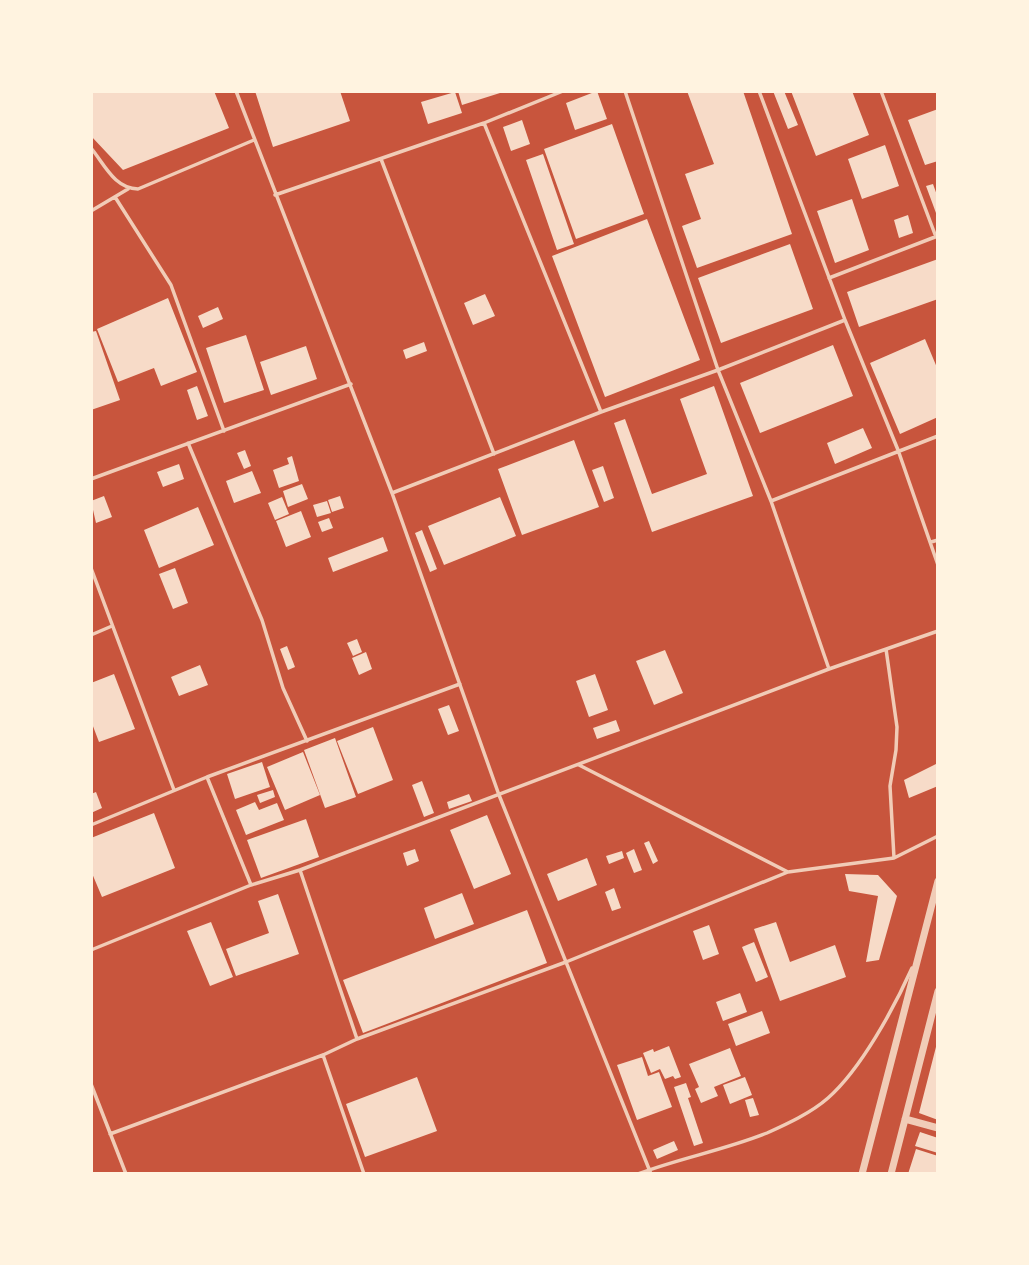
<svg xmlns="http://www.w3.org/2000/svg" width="1029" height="1265" font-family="'Fira Sans',sans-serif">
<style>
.building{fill:#f7dbc8}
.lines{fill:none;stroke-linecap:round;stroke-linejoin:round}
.service{stroke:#f1ccb7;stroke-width:3.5}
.minor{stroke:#f1ccb7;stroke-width:7}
</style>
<rect width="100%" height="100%" fill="#c8553d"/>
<path class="building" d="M91 91H214L229 128 123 170 91 136Z
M255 91H340L350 121 273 147Z
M458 91H499L500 93 462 105Z
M597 91 607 119 575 130 566 103Z
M687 91H743L792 234 697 268 682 226 701 219 685 174 714 164Z
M773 91H784L798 125 788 129Z
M791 91H852L869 135 816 156Z
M455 92 462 113 428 124 421 102Z
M938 109V161L925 165 908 120Z
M522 120 530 144 511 151 503 127Z
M612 124 644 214 576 239 544 149Z
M885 145 899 186 862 199 848 159Z
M543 154 574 244 557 250 526 160Z
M933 184 938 198V213H936L926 186Z
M852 199 869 250 835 263 817 211Z
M908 215 913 233 899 238 894 220Z
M647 219 700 360 605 397 552 256Z
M790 244 813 309 721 343 698 278Z
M938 259V299L859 327 847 292Z
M485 294 495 316 473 325 464 303Z
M168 298 197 372 161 386 154 368 118 382 97 329Z
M218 307 223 319 203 328 198 316Z
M96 331 120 400 91 410V332Z
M246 335 264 390 224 403 206 348Z
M925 339 938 370V417L900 434 870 363Z
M424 342 427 351 406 359 403 350Z
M833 345 853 396 760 433 740 383Z
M306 346 317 379 271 395 260 362Z
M197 386 208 416 197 420 187 390Z
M714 386 753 496 652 532 614 423 625 419 652 494 707 474 680 399Z
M863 428 872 448 835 464 827 443Z
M574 440 599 507 522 535 498 469Z
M245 450 251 466 244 469 237 453Z
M292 456 299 481 279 488 273 470 289 464 287 458Z
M179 464 184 479 163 487 157 472Z
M603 466 614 498 604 502 592 470Z
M252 471 261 493 234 503 226 481Z
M302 484 308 499 288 507 283 491Z
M104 496 112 517 96 523 91 501Z
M340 496 344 508 332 512 328 500Z
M282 497 289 514 275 520 268 503Z
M500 497 516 536 444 565 428 526Z
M327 501 331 513 317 517 313 505Z
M198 507 214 545 159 568 144 530Z
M301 511 311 537 286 547 276 521Z
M329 518 333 528 322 532 318 522Z
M422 530 437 569 430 572 415 533Z
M383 537 388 551 333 572 328 558Z
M175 568 188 603 173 609 159 574Z
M357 639 362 652 353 656 347 643Z
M287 646 295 667 288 670 280 649Z
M665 650 683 693 654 705 636 661Z
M366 652 372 669 359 675 352 658Z
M200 665 208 685 179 696 171 677Z
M114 674 135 729 99 742 91 721V683Z
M595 674 608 710 589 717 576 681Z
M449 705 459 731 448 735 438 709Z
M616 720 620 731 597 739 593 728Z
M373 727 393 780 358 794 337 741Z
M335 738 356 797 325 808 304 750Z
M303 752 320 795 285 810 267 767Z
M262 762 270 787 235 799 227 774Z
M938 763V786L909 798 904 780Z
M422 781 434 813 424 817 412 785Z
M273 790 275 797 260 803 257 795Z
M96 792 102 808 91 813V794Z
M469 794 472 801 449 809 447 802Z
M255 802 259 810 277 803 284 820 246 835 236 810Z
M154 813 175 868 102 897 91 871V838Z
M487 815 511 874 474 889 450 830Z
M306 819 319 857 261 878 247 840Z
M649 841 658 861 653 864 644 843Z
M415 849 419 861 407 866 403 853Z
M634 849 642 870 634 873 626 853Z
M622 851 624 858 609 864 606 856Z
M587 858 597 885 558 901 547 874Z
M845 874 878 875 897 896 879 960 866 962 878 896 849 891Z
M614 888 621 908 612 911 605 892Z
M462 893 474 924 435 939 424 908Z
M278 894 299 954 236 976 226 949 269 933 258 901Z
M527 910 547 963 363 1033 343 980Z
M211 922 233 977 210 986 187 931Z
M776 922 790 962 835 945 846 977 780 1001 754 929Z
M709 925 719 954 703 960 693 931Z
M754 942 768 977 756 982 742 947Z
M740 993 747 1012 723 1021 716 1002Z
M762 1011 770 1033 736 1046 728 1024Z
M937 1043H938V1120L919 1113Z
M669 1046 681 1077 675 1079 673 1076 665 1079 660 1069 651 1073 643 1053 653 1049 654 1052Z
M730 1048 741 1076 714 1087 718 1096 701 1103 695 1089 699 1087 689 1064Z
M642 1057 648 1076 659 1072 672 1107 637 1120 617 1065Z
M417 1077 437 1131 365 1157 346 1104Z
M745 1077 752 1095 730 1104 723 1085Z
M686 1083 691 1097 688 1098 703 1143 694 1146 674 1087Z
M753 1098 759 1115 750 1117 745 1100Z
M920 1132 938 1138V1153L915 1146Z
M674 1141 678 1150 657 1159 653 1150Z
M916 1149 938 1156V1174H908Z"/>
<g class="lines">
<path class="service" d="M236 91 392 493 499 795 651 1174
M625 91 718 370 771 501 829 669
M759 91 845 320 898 450 938 565
M881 91 936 237
M484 123 601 412
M91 148C105 165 114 188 138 189L254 140
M381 159 494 454
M275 195 484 123 563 91
M115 197 171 285 224 431
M91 211 128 189
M829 278 935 237
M188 443 262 620 283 688 307 741
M91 479 351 384
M392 493 601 412 718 370 845 320
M771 501 938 436
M931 542 938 540
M91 568 174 790
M91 635 112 626
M886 649 897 727 896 750 890 786 894 858
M579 765 788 872
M207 777 251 885
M91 825 207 777 460 684
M300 870 357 1039
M91 950 251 885 300 870 829 669 938 631
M323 1055 364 1174
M91 1084 126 1174
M110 1134 323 1055 357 1039 566 962 788 872 894 858 938 836
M638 1174C680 1158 725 1150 767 1133 787 1124 811 1113 828 1098 861 1069 894 1008 912 968"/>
<path class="minor" d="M905 1119 938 1128
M862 1174 938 881
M891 1174 938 991"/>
</g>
<rect width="1029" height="1265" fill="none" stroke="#fff3e0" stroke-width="186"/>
</svg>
